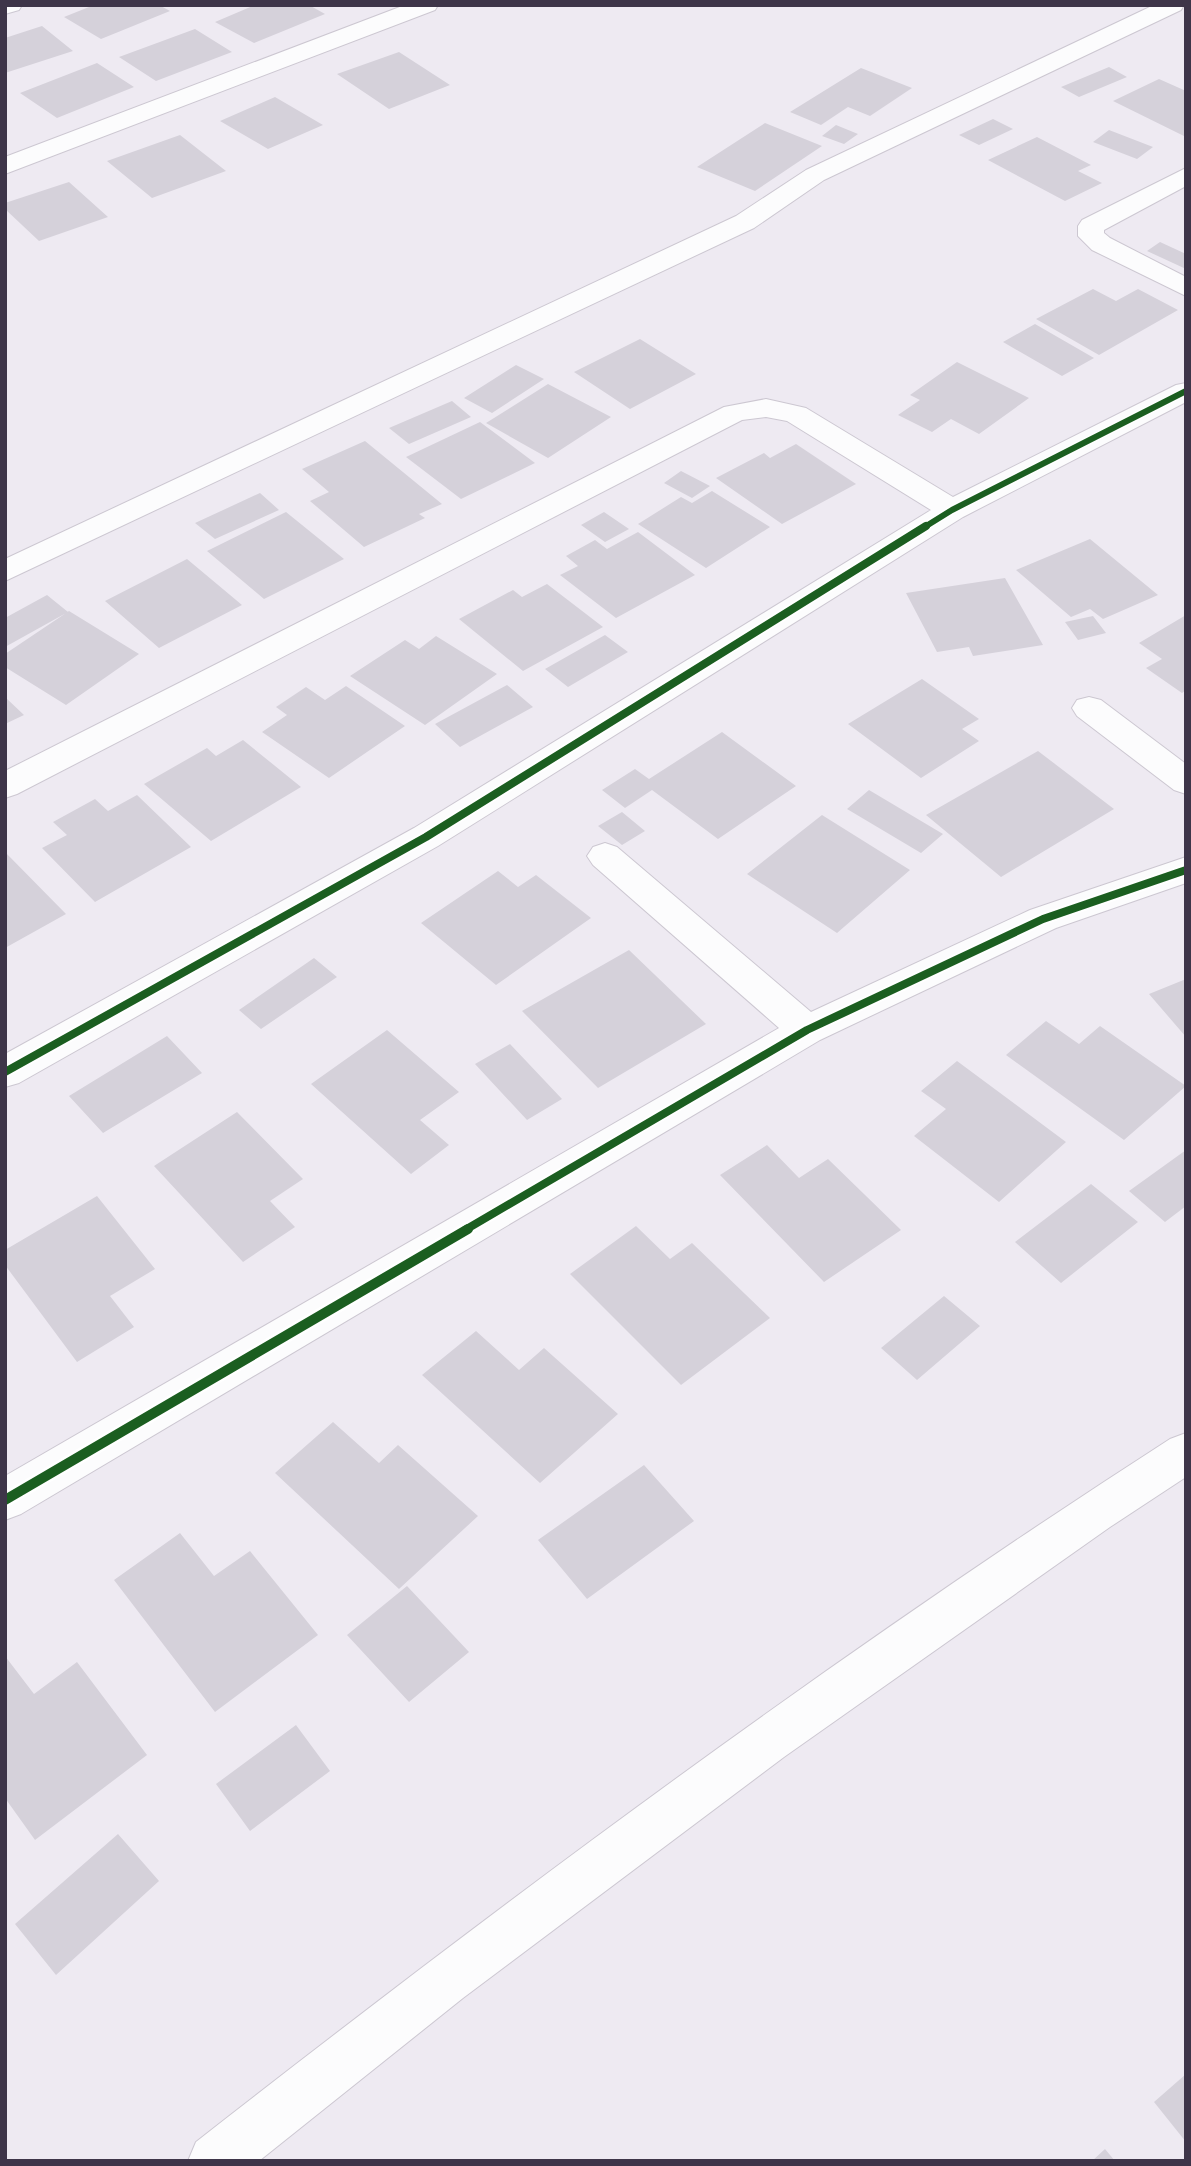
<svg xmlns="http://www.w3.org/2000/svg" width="1191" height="2166" font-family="'Exo 2',sans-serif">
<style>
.building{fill:#d5d1da}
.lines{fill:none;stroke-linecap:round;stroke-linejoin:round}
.minor-casing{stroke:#ccc7d1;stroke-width:2}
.minor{fill:#fcfcfd;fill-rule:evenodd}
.cycleway-far2-casing{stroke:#fff;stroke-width:9}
.cycleway-far1-casing{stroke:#fff;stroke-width:12}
.cycleway-casing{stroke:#fff;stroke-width:15}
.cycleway-far2{stroke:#1b5e20;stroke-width:6}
.cycleway-far1{stroke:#1b5e20;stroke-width:8}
.cycleway{stroke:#1b5e20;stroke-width:10}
</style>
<rect width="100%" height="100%" fill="#eeeaf2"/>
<path class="building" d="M94 5H159L170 11 101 39 64 17Z
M255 5H309L325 14 254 43 215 22Z
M42 26 73 51 5 73V38Z
M195 29 232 52 156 81 119 57Z
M399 52 450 85 389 109 337 74Z
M97 63 134 87 57 118 20 93Z
M1109 67 1127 77 1079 97 1061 87Z
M861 68 912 88 870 116 848 107 821 125 790 112Z
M1159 79 1186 91V137L1113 101Z
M275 97 323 125 268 149 220 121Z
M993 119 1013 129 979 145 959 135Z
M765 123 822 146 755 191 697 167Z
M836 125 858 134 844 144 822 136Z
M1109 130 1153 147 1137 159 1093 142Z
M180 135 226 171 152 198 107 161Z
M1037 137 1091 165 1078 171 1102 183 1065 201 988 160Z
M69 182 108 217 39 241 5 209V203Z
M1160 242 1186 254V269L1147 251Z
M1093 289 1116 301 1138 289 1178 310 1099 355 1036 319Z
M1035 324 1094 358 1062 376 1003 342Z
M640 339 696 374 630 409 574 372Z
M957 362 1029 398 979 434 951 419 932 432 898 415 920 400 910 395Z
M516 365 544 379 492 413 464 398Z
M548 384 611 417 548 458 486 423Z
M452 401 471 417 409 444 389 428Z
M480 422 535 463 461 499 406 457Z
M365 441 442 504 419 514 425 518 364 547 310 501 329 492 302 469Z
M796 444 856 484 782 524 716 478 764 453 770 458Z
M681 471 710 486 692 498 664 483Z
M712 491 770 527 706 568 638 524 681 497 692 503Z
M260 493 279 510 215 539 195 523Z
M286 512 344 559 264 599 207 551Z
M604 512 629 529 605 542 581 525Z
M638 532 695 575 616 618 560 575 578 566 566 556 595 540 607 549Z
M1090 539 1158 595 1103 619 1090 609 1071 617 1016 570Z
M187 559 242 605 159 648 105 601Z
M1005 578 1043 645 973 656 969 647 937 652 906 593Z
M547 584 603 627 523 671 459 619 513 590 522 597Z
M47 595 68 612 5 647V618Z
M69 611 139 654 66 705 5 667V654Z
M1186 615V690L1182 693 1146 668 1162 659 1139 643Z
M1093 616 1106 633 1078 640 1065 622Z
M605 635 628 652 568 687 545 669Z
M436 636 497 674 425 725 350 676 405 640 419 649Z
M922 679 979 719 962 729 979 741 921 778 848 724Z
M507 685 533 707 460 747 435 724Z
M346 686 405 726 329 778 262 732 287 715 276 707 306 687 325 700Z
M5 697 24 715 5 724Z
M722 732 796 786 718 839 652 790 625 808 602 790 635 769 649 779Z
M243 740 301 787 211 841 144 784 207 748 216 756Z
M1038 751 1114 809 1001 877 926 815Z
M869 790 943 834 921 853 847 809Z
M137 795 191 847 95 902 42 848 67 835 53 822 95 799 108 811Z
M622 812 645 831 622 845 598 826Z
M822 815 910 870 837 933 747 874Z
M5 852 66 914 5 948Z
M498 871 518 887 536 875 591 918 496 985 421 923Z
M629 950 706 1024 598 1088 522 1011Z
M314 958 337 977 261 1029 239 1010Z
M1186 979V1037L1149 994Z
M1046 1021 1079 1044 1100 1026 1186 1086 1124 1140 1006 1055Z
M387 1030 459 1092 420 1120 449 1145 411 1174 311 1084Z
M167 1036 202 1073 103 1133 69 1096Z
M510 1044 562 1099 527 1120 475 1064Z
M957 1061 1066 1142 999 1202 914 1136 946 1109 921 1091Z
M237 1112 303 1179 270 1201 295 1227 243 1262 154 1166Z
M767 1145 799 1178 828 1159 901 1230 824 1282 720 1175Z
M1186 1150V1206L1165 1222 1129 1191Z
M1091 1184 1138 1222 1061 1283 1015 1242Z
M97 1196 155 1269 110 1296 134 1327 77 1362 5 1265V1250Z
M636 1226 670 1259 692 1243 770 1318 681 1385 570 1274Z
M944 1296 980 1326 917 1380 881 1348Z
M476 1331 519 1370 544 1348 618 1414 540 1483 422 1375Z
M333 1422 379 1463 398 1445 478 1516 399 1589 275 1473Z
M644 1465 694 1521 587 1599 538 1540Z
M180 1533 214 1576 250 1551 318 1635 215 1712 114 1580Z
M407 1586 469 1652 409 1702 347 1635Z
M5 1656 34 1694 77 1662 147 1755 35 1840 5 1798Z
M296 1725 330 1771 250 1831 216 1784Z
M118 1834 159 1881 56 1975 15 1924Z
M1186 2074V2142L1154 2102Z
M1105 2149 1115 2161H1092Z"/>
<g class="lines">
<g class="minor-casing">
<path id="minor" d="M5 5H22L19 10 5 14Z
M405 5H438L435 10 5 174V157Z
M1154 5H1184L1181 10 824 180 754 228 5 581V559L736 216 806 170Z
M1186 168V186L1104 230V233L1110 238 1186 277V296L1092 250 1078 236V226L1082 220Z
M1186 383V402L963 517 438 846 19 1083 5 1087V1054L414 828 931 510 787 421 766 417 742 420 17 794 5 798V771L724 407 766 399 806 408 953 497 1176 385Z
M1089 697 1101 700 1186 764V794L1174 790 1077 716 1072 708 1077 700Z
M605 843 617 847 811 1012 1030 910 1186 857V883L1056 928 820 1040 21 1514 5 1520V1476L779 1028 593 865 587 856 593 847Z
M1186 1433V1477L1110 1527 784 1757 463 1998 259 2161H188L196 2142C512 1895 833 1656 1170 1439Z"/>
</g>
<use href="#minor" class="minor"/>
<g class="cycleway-far2-casing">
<path id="cycleway-far2" d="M923 528 952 510 1186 391"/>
</g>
<g class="cycleway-far1-casing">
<path id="cycleway-far1" d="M5 1072 426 837 926 526
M465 1230 807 1030 1043 919 1186 870"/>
</g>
<g class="cycleway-casing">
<path id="cycleway" d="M5 1500 468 1229"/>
</g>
<use href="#cycleway-far2" class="cycleway-far2"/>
<use href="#cycleway-far1" class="cycleway-far1"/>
<use href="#cycleway" class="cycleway"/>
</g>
<rect width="1191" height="2166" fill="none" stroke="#3e3549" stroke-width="14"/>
</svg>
